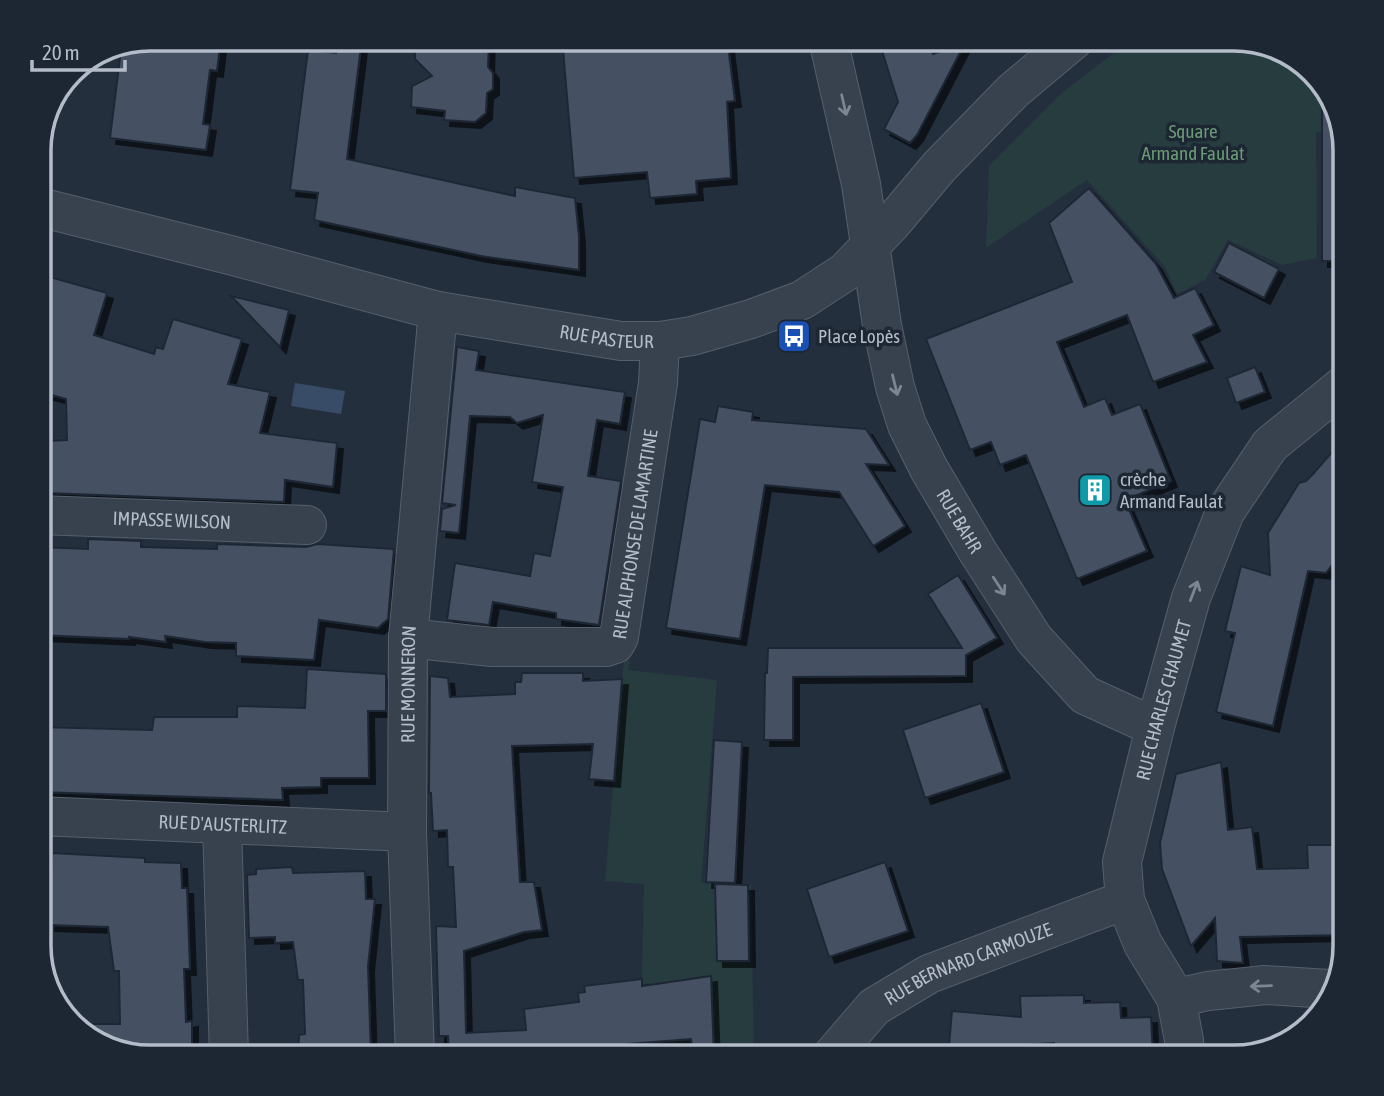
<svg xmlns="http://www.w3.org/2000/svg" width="1384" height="1096" font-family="'Asap Condensed',sans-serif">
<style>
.green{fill:#263c3f}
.water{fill:#394c67}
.building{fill:#455162;stroke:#1f2835;stroke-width:2;filter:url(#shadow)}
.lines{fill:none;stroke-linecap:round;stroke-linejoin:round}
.minor-casing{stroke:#565f6c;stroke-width:40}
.minor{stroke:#38414e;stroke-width:38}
.oneway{stroke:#7c8592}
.labels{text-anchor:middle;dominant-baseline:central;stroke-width:7;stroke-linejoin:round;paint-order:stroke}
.park-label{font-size:19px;fill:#6b9a76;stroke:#1d2633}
.street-label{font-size:19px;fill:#b4bcc9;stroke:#1d2633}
.poi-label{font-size:19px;fill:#b4bcc9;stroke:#1d2633;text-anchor:start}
.rim{fill:none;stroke:#b4bcc9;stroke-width:3.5}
</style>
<defs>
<filter id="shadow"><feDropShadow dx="6" dy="6" stdDeviation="0" flood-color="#0009"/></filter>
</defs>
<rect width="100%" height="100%" fill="#242f3e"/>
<path class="green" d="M1132 39H1234L1307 66 1334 101 1340 131 1316 132 1317 258 1282 265 1228 240 1205 280 1177 294 1165 267 1087 180 986 248 989 166 1063 92Z
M630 659 628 670 717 680 701 883 751 885 754 1057H640L644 884 605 881 624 660Z"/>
<path class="water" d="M295 383 345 391 341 414 291 406Z"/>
<path class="building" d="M150 38 220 46 217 71 210 70 203 124 210 125 206 150 110 138 121 50Z
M338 38H362L347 159 515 196V187L575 198 579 237V270L481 256 314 220 318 193 290 190 308 50 336 53Z
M426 38H489L488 67 493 73V89L487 93 486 113 475 122 444 120 445 111 411 107 412 86 432 76 415 59V43Z
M562 38H590V47L654 41V38H727L735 101 727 102 731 178 696 181 697 194 650 198 647 172 574 178Z
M878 38H928L933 54 965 43 917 135 910 143 884 129 898 102Z
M1327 91 1334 101 1346 150V261H1322V92Z
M1089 188 1156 264 1174 298 1195 288 1214 325 1193 335 1207 362 1153 382 1127 315 1057 342 1084 407 1105 398 1112 415 1140 404 1171 481 1125 500 1147 551 1077 579 1026 455 1000 465 991 442 970 450 926 339 1072 282 1049 223Z
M1229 243 1279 269 1264 298 1214 272Z
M39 274 107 293 94 335 154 354 156 347 163 349 173 319 242 339 228 384 270 392 260 433 337 443 333 487 285 480 284 502 47 493 46 441 67 440 66 399 48 394 50 387 39 386Z
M231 296 289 310 280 347Z
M457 347 479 351 476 370 625 392 620 424 597 420 588 476 621 481 599 625 556 619V613L493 602 489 625 447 620 455 563 530 576 534 553 550 556 563 487 532 482 543 415 517 423 510 417 470 416 459 533 440 531 442 509 456 505 442 503Z
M1255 367 1265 392 1236 403 1227 378Z
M718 406 753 412 752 420 866 429 889 465 866 464 905 526 873 546 839 492 765 485 740 639 666 628 700 419 715 422Z
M1346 436V546L1326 573 1308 571 1273 726 1216 712 1235 633 1225 631 1241 566 1270 575 1268 533 1299 483 1306 481 1313 474Z
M88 539 141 541V547L217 549V544L306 547 317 544 394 549 388 619 378 628 319 620 314 660 236 656V643L205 642 165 636 166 642 129 637V639L39 635V547L88 549Z
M958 575 997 638 966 655V676L793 677V740H764L765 673H767L768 648H962L928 594Z
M307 669 386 674V711H368L369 778H321V787L282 788 283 800 39 792V727L152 730 154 717H237V706L305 708Z
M522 673H583V681L622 679 614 781 589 779 593 744 512 746 520 882H534L542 930 524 932 464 951 466 1033 526 1030 524 1009 579 1002 578 993 585 992 584 986 642 979V986L711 976 714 1057H694L691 1039 628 1044V1047L547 1057H449L448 1036H439L436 926 456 927 453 867H448L447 830 433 831 431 793H429L430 676 448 678 450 697 515 694V682H521Z
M981 703 1004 772 925 798 903 730Z
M714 740 742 742 735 883 706 882Z
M1221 762 1228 830 1252 827 1257 869 1308 868 1307 845H1345V935L1240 937 1243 963 1217 961 1215 918 1191 946 1162 869 1160 843 1176 774Z
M52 853 145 858V862L181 863 182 888H187L190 969H184L186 1022 192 1021V1052H187V1057H150L77 1030 74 1024H120L119 971H114L108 927 49 925Z
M885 862 908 931 829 957 807 889Z
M292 867 293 873 365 871 366 899H375L368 966 371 1057H298L299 1035 305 1034 303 980H298L293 942 275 943V937L249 938 247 875 256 874V869Z
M715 884 748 885 749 961H717Z
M1084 995V1003L1120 1002 1121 1018 1151 1017 1153 1058H1129V1049L1054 1052V1043L990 1047 989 1057H948L952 1011 1021 1017 1020 996Z"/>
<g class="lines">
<g class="minor-casing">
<g id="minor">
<path id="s1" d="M828 39 861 184 882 325 895 387 907 425 929 469 978 552 1034 639 1085 695 1155 727"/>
<path id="s2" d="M39 207 230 255 438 311 621 341H660L692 336 751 319 802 300 845 272 891 224 939 167 1013 91 1075 39"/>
<path id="s3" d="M39 515 307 525"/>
<path id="s4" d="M408 638 492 647H606L615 644 619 637 658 383 660 341"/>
<path id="s5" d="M39 816 407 832"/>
<path d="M222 824 229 1057"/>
<path d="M1176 998 1208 991 1265 985 1329 989"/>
<path id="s6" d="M415 1057 407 832 408 638 438 311"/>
<path id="s7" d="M831 1057 874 1007 929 974 1125 900"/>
<path id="s8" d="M1185 1057 1184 1040 1176 998 1143 944 1125 900 1122 862 1155 727 1191 598 1225 512 1270 445 1345 384"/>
</g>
</g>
<use href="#minor" class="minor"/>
</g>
<defs><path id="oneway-shaft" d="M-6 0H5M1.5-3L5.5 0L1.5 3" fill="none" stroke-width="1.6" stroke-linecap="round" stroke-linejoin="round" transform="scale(1.75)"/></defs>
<g class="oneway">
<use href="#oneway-shaft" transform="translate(844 105) rotate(77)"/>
<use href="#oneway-shaft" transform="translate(895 385) rotate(76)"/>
<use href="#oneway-shaft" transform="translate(999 586) rotate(57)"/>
<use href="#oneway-shaft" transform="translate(1194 591) rotate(-69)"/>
<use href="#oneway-shaft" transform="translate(1261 986) rotate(178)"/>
</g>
<defs>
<g id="bus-square" transform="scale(1.75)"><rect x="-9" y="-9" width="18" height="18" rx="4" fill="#1a4fb4" stroke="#1d2633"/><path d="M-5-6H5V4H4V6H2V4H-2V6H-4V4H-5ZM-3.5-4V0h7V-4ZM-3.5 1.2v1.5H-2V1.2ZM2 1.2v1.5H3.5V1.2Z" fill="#fff"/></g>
<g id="building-square" transform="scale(1.75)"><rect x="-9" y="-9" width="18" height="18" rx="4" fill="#0f9aa8" stroke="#1d2633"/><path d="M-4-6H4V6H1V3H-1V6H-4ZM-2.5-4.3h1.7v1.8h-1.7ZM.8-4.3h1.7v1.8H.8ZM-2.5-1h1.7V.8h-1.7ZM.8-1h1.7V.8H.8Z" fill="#fff"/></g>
</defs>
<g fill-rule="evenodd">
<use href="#bus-square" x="794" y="336"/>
<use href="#building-square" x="1095" y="490"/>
</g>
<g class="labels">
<g class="park-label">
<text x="1193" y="131">Square<tspan x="1193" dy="22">Armand Faulat</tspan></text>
</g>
<g class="street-label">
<text stroke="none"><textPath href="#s2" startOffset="583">RUE PASTEUR</textPath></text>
<text stroke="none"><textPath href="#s3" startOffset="133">IMPASSE WILSON</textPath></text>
<text stroke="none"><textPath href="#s1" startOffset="504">RUE BAHR</textPath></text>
<text stroke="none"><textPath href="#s4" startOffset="320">RUE ALPHONSE DE LAMARTINE</textPath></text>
<text stroke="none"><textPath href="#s6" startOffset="373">RUE MONNERON</textPath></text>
<text stroke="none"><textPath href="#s8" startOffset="376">RUE CHARLES CHAUMET</textPath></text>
<text stroke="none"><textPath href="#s5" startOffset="184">RUE D'AUSTERLITZ</textPath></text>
<text stroke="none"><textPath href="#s7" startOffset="170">RUE BERNARD CARMOUZE</textPath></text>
</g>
<g class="poi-label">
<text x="818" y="336">Place Lopès</text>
<text x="1120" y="479">crèche<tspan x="1120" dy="22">Armand Faulat</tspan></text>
</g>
</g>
<path d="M0 0H1384V1096H0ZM150 51H1234A99 99 0 0 1 1333 150V946A99 99 0 0 1 1234 1045H150A99 99 0 0 1 51 946V150A99 99 0 0 1 150 51Z" fill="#1d2633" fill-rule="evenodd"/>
<path class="rim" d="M150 51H1234A99 99 0 0 1 1333 150V946A99 99 0 0 1 1234 1045H150A99 99 0 0 1 51 946V150A99 99 0 0 1 150 51Z"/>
<path d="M32 60v10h93v-10" fill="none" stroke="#b4bcc9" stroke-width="3.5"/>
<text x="42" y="60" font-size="21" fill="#b4bcc9" stroke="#1d2633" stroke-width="5" paint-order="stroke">20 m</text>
</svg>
